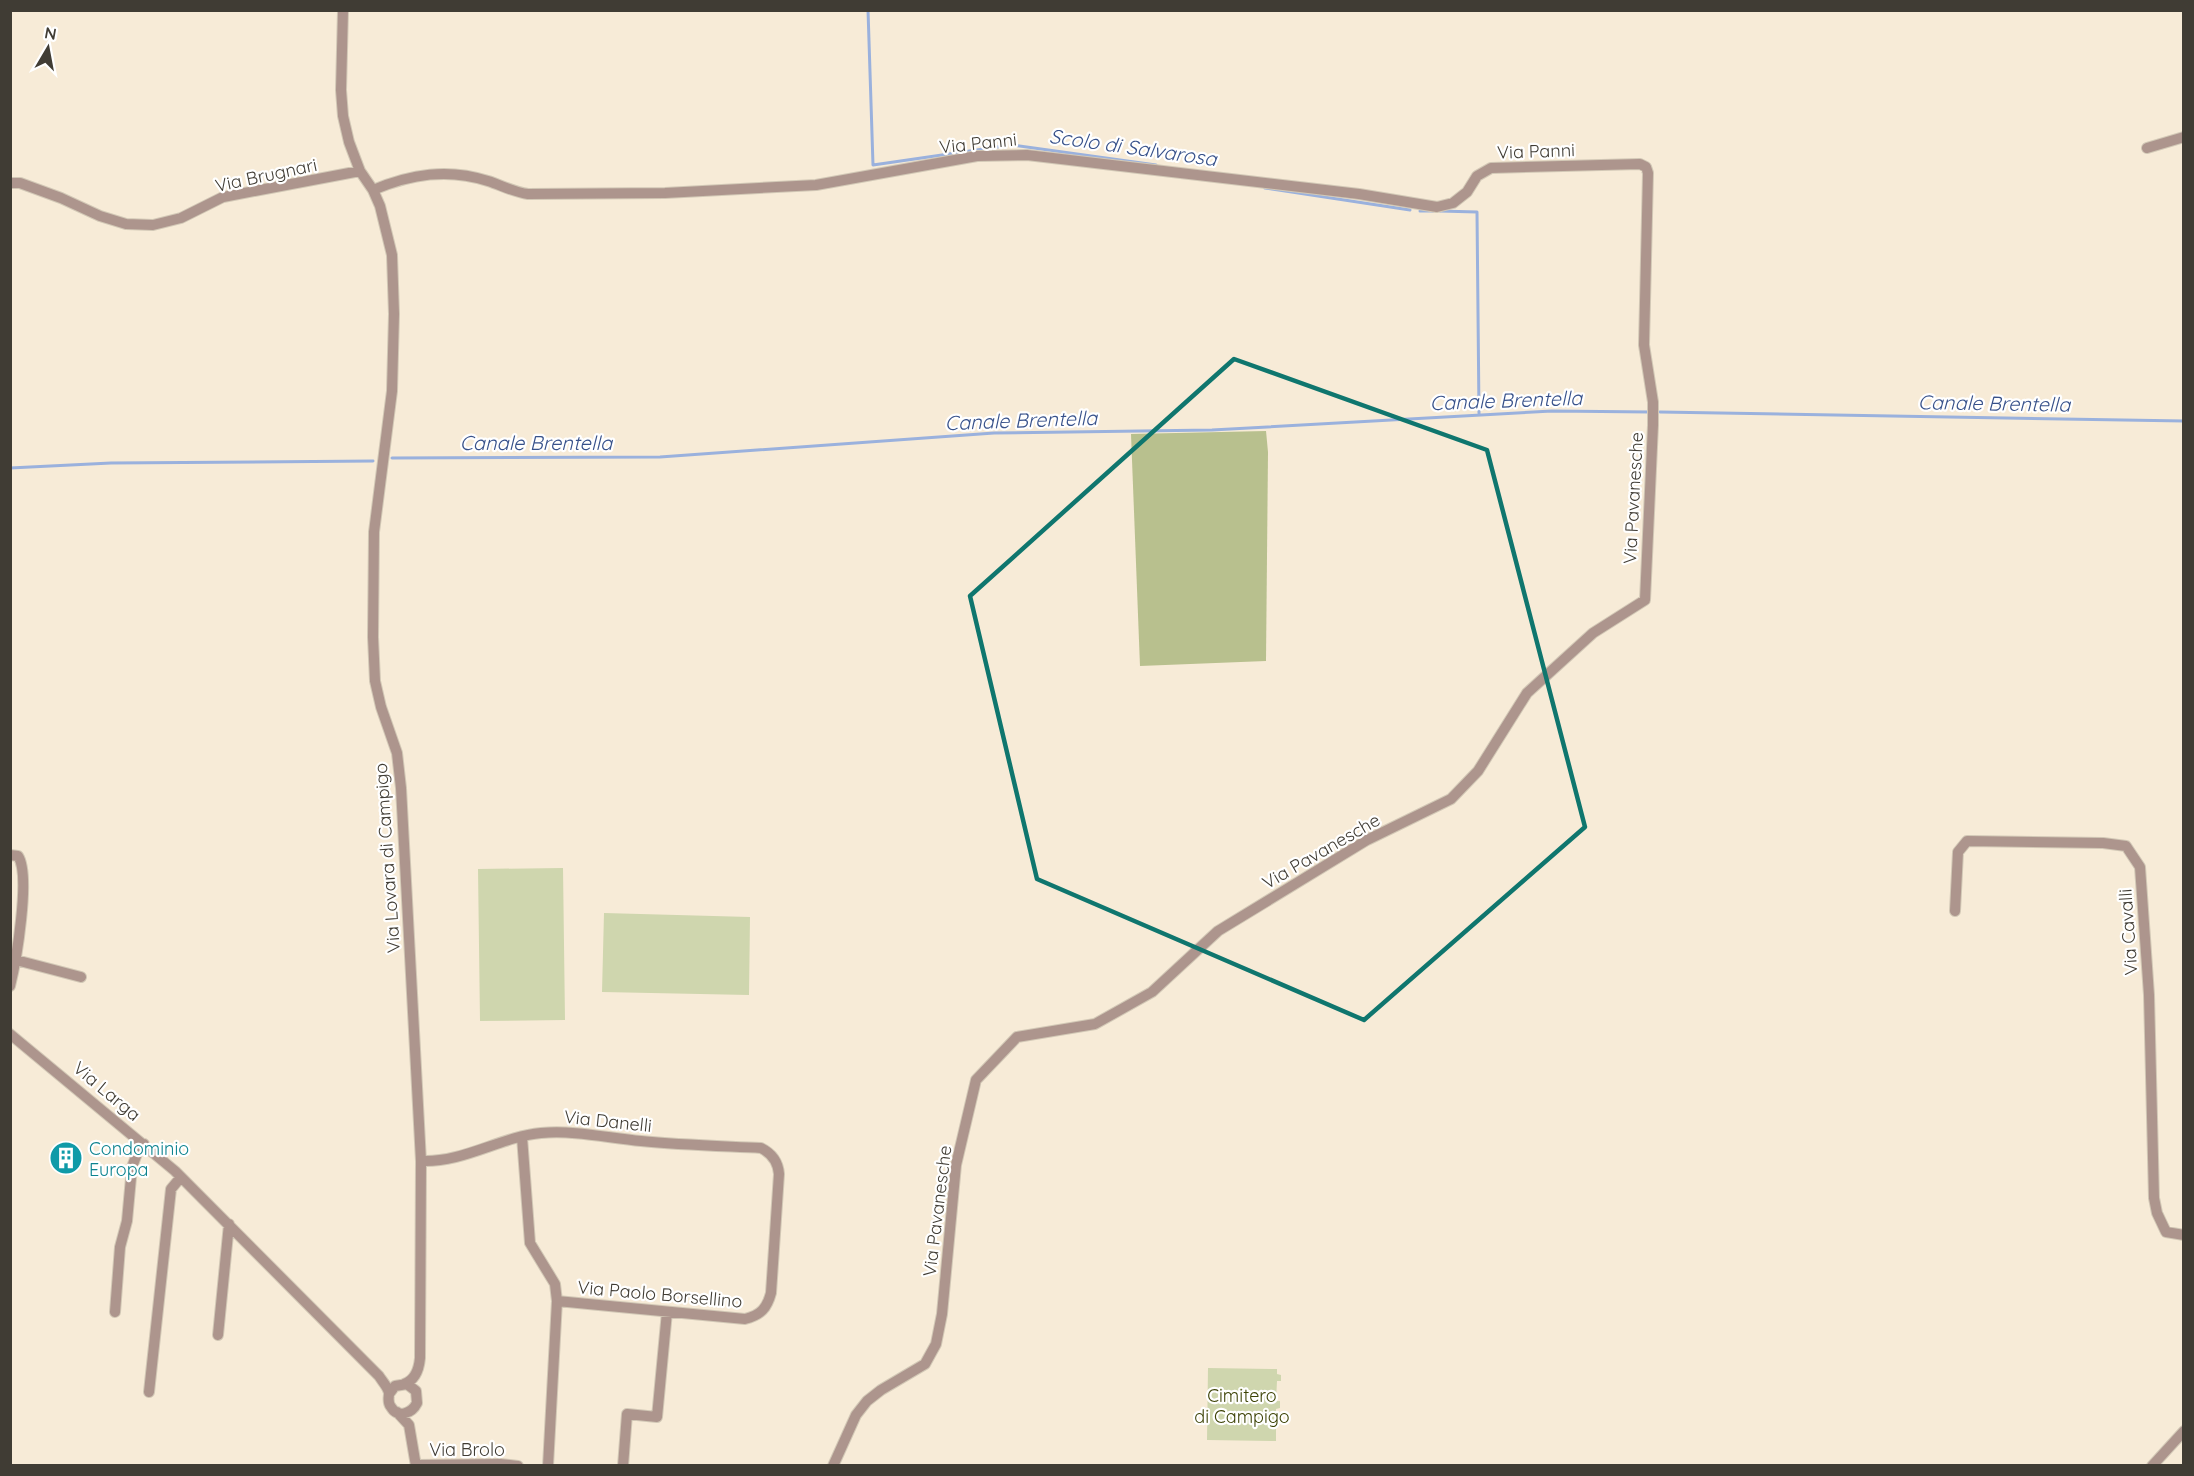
<svg xmlns="http://www.w3.org/2000/svg" width="2194" height="1476" font-family="Quicksand,sans-serif">
<style>
.green{fill:#cfd6ae}
.forest{fill:#b8c08e}
.lines{fill:none;stroke-linecap:round;stroke-linejoin:round}
.stream{stroke:#9ab1dd;stroke-width:3}
.minor-casing{stroke:#d2c8b6;stroke-width:12}
.minor{stroke:#ad958d;stroke-width:10}
.marked{fill:none;stroke:#0f766e;stroke-width:4.5;stroke-linejoin:round}
.labels{text-anchor:middle;dominant-baseline:central;stroke-width:4.5;stroke-linejoin:round;paint-order:stroke}
.street-label{font-size:18px;fill:#403c34;stroke:#fff}
.culture-label{font-size:18px;fill:#0d838f;stroke:#fff;text-anchor:start}
.park-label{font-size:18px;fill:#3c4204;stroke:#fff}
.water-label{font-size:20px;font-style:italic;fill:#37518a;stroke:#fff}
</style>
<rect width="100%" height="100%" fill="#f7ebd7"/>
<path class="green" d="M563 868 565 1020 480 1021 478 869Z
M604 913 750 917 749 995 602 992Z
M1208 1368 1277 1369V1374L1281 1375V1381H1277L1276 1401H1280V1408L1276 1409V1441L1207 1440Z"/>
<path class="forest" d="M1266 431 1268 452 1266 661 1140 666 1131 434Z"/>
<g class="lines">
<path class="stream" d="M868 10 873 165 1004 146
M1012 145 1156 165
M1265 188 1410 210
M1420 211H1433
M1440 211 1477 212 1479 413
M1660 412 2184 421
M392 458 660 457 994 433 1212 430 1552 411 1650 412
M10 468 111 463 373 461"/>
<g class="minor-casing">
<path id="minor" d="M343 10 341 90 343 116 349 142 360 171 373 190 380 206 392 255 394 314 392 391 374 532 373 637 375 681 381 707 397 753 401 788 421 1161 420 1358C419 1369 416 1380 404 1384
M2147 148 2184 137
M10 183H20L61 198 100 216 126 224 153 225 181 218 223 197 360 171
M373 190C411 174 448 168 488 181 501 185 513 192 528 194L665 193 816 185 977 156 1027 155 1359 194 1437 207 1453 203 1467 192 1477 176 1491 168 1640 164 1646 167 1648 173 1644 345 1653 402V425L1645 600 1593 633 1527 693 1478 771 1451 799 1367 840 1218 931 1152 992 1095 1024 1017 1037 976 1080 956 1165 942 1314 936 1344 925 1364 881 1390 867 1401 856 1415 833 1466
M10 855 18 856C31 875 16 962 10 986
M1955 911 1958 852 1967 841 2103 843 2126 846 2140 867 2149 995 2154 1198 2157 1213 2166 1232 2184 1235
M16 960 81 977
M10 1034 175 1171 379 1376C382 1381 388 1387 389 1393 389 1398 387 1402 391 1407 398 1419 412 1413 417 1403L416 1391 407 1384 395 1386 389 1394
M522 1137 530 1243 555 1284 557 1301 548 1466
M421 1161C463 1163 500 1137 541 1133 575 1130 608 1138 641 1141 681 1145 721 1146 761 1148 771 1153 778 1161 779 1174L771 1293C767 1308 761 1315 745 1319L557 1301
M115 1312 120 1247 127 1221 132 1167 138 1151 144 1144
M218 1335 229 1224
M149 1392 171 1189 181 1177
M397 1412 409 1425 416 1466
M416 1465 500 1464 518 1466
M623 1466 627 1414 657 1417 667 1312
M2152 1466 2184 1431"/>
</g>
<use href="#minor" class="minor"/>
</g>
<path class="marked" d="M1234 359 1487 450 1585 827 1364 1020 1037 879 970 596Z"/>
<defs>
<g id="building-disc" transform="scale(1.725)"><circle r="9.5" fill="#0f9aa8" stroke="#fff"/><path d="M-4-6H4V6H1V3H-1V6H-4ZM-2.5-4.3h1.7v1.8h-1.7ZM.8-4.3h1.7v1.8H.8ZM-2.5-1h1.7V.8h-1.7ZM.8-1h1.7V.8H.8Z" fill="#fff"/></g>
</defs>
<g fill-rule="evenodd">
<use href="#building-disc" x="66" y="1158"/>
</g>
<g class="labels">
<g class="street-label">
<text transform="translate(978 143) rotate(-6)">Via Panni</text>
<text transform="translate(1536 151) rotate(-2)">Via Panni</text>
<text transform="translate(266 175) rotate(-12)">Via Brugnari</text>
<text transform="translate(1633 498) rotate(-87)">Via Pavanesche</text>
<text transform="translate(1321 851) rotate(-30)">Via Pavanesche</text>
<text transform="translate(387 858) rotate(-94)">Via Lovara di Campigo</text>
<text transform="translate(2128 932) rotate(-94)">Via Cavalli</text>
<text transform="translate(107 1091) rotate(40)">Via Larga</text>
<text transform="translate(608 1121) rotate(6)">Via Danelli</text>
<text transform="translate(937 1211) rotate(-83)">Via Pavanesche</text>
<text transform="translate(660 1294) rotate(5)">Via Paolo Borsellino</text>
<text x="467" y="1449">Via Brolo</text>
</g>
<g class="culture-label">
<text x="89" y="1148">Condominio<tspan x="89" dy="21">Europa</tspan></text>
</g>
<g class="park-label">
<text x="1242" y="1395">Cimitero<tspan x="1242" dy="21">di Campigo</tspan></text>
</g>
<g class="water-label">
<text transform="translate(1133 147) rotate(8)">Scolo di Salvarosa</text>
<text transform="translate(1506 400) rotate(-2)">Canale Brentella</text>
<text transform="translate(1994 403) rotate(1)">Canale Brentella</text>
<text transform="translate(1021 420) rotate(-2)">Canale Brentella</text>
<text x="536" y="442">Canale Brentella</text>
</g>
</g>
<rect width="2194" height="1476" fill="none" stroke="#403c34" stroke-width="24"/>
<g transform="translate(48 48) rotate(10)" stroke="#ffffff" stroke-width="4.5" paint-order="stroke">
<path d="M0-4.5L10 22L0 15L-10 22Z" fill="#403c34"/>
<text y="-9" font-size="16" font-weight="bold" text-anchor="middle" fill="#403c34">N</text>
</g>
</svg>
